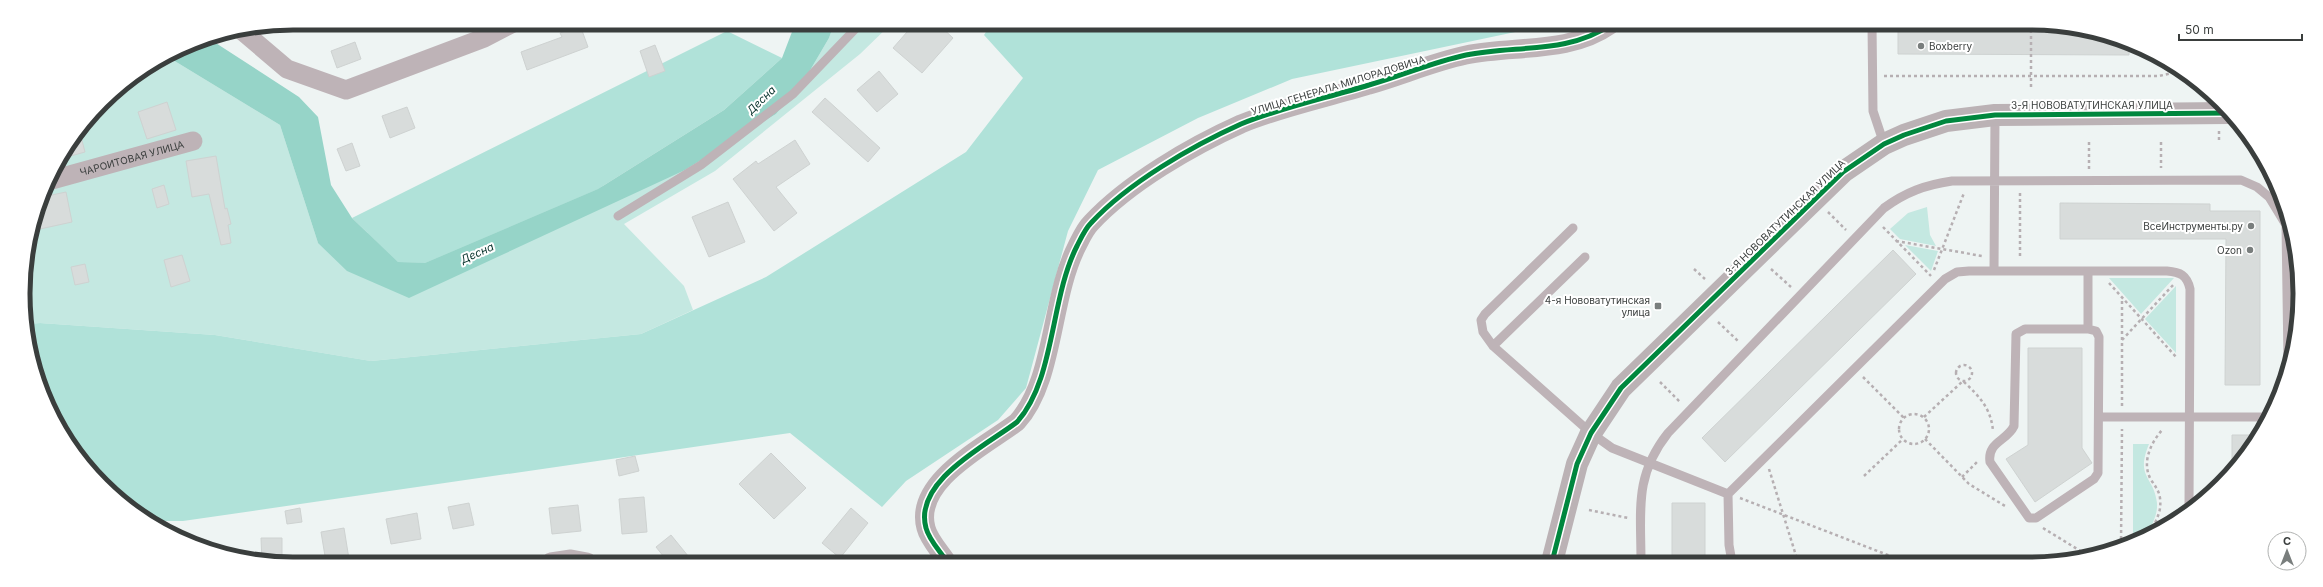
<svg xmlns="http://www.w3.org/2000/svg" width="2323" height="587" font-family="Inter,sans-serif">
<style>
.green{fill:#c4e8e1}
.forest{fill:#b0e2d9}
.water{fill:#96d4c8}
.building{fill:#d8dcdb;stroke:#ced2d1}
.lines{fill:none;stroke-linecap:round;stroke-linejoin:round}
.path{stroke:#b6afb2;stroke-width:2.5;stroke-dasharray:3 3;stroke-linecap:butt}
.lane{stroke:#beb3b7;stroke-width:9}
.street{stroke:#beb3b7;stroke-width:19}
.secondary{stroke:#bbb2b5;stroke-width:22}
.cycleway-casing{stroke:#fff;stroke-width:8}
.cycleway{stroke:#00873e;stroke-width:5}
.poi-dot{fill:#797e7d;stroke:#fff;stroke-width:1.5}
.labels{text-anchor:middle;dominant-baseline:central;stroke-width:4;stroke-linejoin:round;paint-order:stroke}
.poi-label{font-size:10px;fill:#3a3e3d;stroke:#fff;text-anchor:end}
.street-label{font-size:10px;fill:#3a3e3d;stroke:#fff}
.water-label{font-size:11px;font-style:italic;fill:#07322b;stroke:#fff}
.rim{fill:none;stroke:#3a3e3d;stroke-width:5}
</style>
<rect width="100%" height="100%" fill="#eef4f3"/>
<path class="green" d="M834 24H891L860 54 715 171 624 224 684 286 693 310 641 334 371 361 215 335 40 323 28 324 24 276 32 223 51 174 79 129 115 90 168 57 280 125 318 243 685 170 776 114 805 79 829 38Z
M1927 207 1930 235 1936 246 1900 239 1890 229 1908 213Z
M1905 245 1938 251 1931 271Z
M2109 278H2174L2141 314Z
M2176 286V353L2145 319Z
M2133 444H2149C2135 478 2154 476 2157 503 2158 518 2149 526 2149 536L2133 541Z"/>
<path class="forest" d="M991 24 1549 25 1292 79 1198 118 1098 170 1068 231 1026 388 998 420 906 481 882 507 790 433 183 521H149L115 497 79 458 51 413 32 364 28 324 40 323 215 335 371 361 641 334 766 277 966 152 1023 78 984 35Z
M727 31 782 58 724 110 598 189 425 263 398 262 352 218Z"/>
<path class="water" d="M795 24H834L829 38 805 79 776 114 685 170 409 298 347 271 318 243 280 125 168 57 190 44 208 38 299 97 318 117 331 185 352 218 398 262 425 263 598 189 724 110 782 58Z"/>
<path class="building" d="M914 24H938L953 38 922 73 893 48Z
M580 25 588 47 527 70 521 52 562 37 560 33Z
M1898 25H2065L2117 37 2129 43V55L1898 54Z
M355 42 361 59 337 68 331 51Z
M655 45 665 71 649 77 640 51Z
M879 71 898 94 877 112 857 90Z
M825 98 880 148 868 162 812 112Z
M167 102 176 130 147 139 138 112Z
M407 107 415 128 390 138 382 116Z
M79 129 85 152 60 159Z
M795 140 810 164 776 187 797 213 774 231 733 179 756 161 758 164Z
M352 143 360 166 346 171 337 149Z
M216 156 225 209 227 208 231 224 228 225 231 243 221 245 209 194 192 197 186 161Z
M164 185 169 204 157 208 152 189Z
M66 192 72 222 31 231 42 197Z
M728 202 745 242 709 257 692 217Z
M2060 203 2210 204V211H2260V385H2225L2226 239H2060Z
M1893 250 1916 274 1725 462 1702 438Z
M182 255 190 281 171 287 164 260Z
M85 264 89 282 75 285 71 267Z
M2028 348H2082V448L2092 463 2035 502 2006 459 2028 445Z
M2232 435H2257L2232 469Z
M771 453 806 488 774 519 739 484Z
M635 456 639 471 619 476 616 460Z
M644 497 647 532 622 534 619 499Z
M469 503 474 525 453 529 448 507Z
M1672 503H1705V562H1672Z
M578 505 581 531 552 534 549 508Z
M300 508 302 522 287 524 285 511Z
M851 508 868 523 840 558 822 543Z
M417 513 421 539 391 544 386 519Z
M344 528 349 559 326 562 321 532Z
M671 535 693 562H668L656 547Z
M261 538H282V562H262Z"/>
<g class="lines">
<path class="path" d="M1884 76H2159L2181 71
M2031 87V25
M2219 131V142
M2089 142V169
M2161 142V168
M2020 193V258
M1828 212 1846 230
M1883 227 1931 276
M1896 241 1982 256
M1694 269 1705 279
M1771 269 1791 287
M1934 270 1964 193
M2109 283 2177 358
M1718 322 1738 341
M2122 340 2174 284
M1956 373a8 8 0 1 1 16 0a8 8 0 1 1-16 0Z
M1863 377 1904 418
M1660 382 1681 403
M2122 406V297
M1899 429a15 15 0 1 1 30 0a15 15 0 1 1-30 0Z
M1924 417 1963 381C1979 396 1991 408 1993 431
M1925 439 1969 484 2005 506
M1769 469 1798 562
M1864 476 1903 439
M1962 477 1977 462
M1740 498 1906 562
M1589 510 1628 518
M2043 528 2087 555
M2152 534C2154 519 2162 516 2160 498 2159 490 2154 485 2150 478 2142 461 2151 443 2162 430
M2121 545 2122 429"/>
<path class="lane" d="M1872 25 1873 111 1884 144
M618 216 701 165 793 94 860 24
M1573 228 1485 314 1481 320 1483 332 1493 346 1591 433 1612 448 1728 494
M1994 271 1995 115
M2088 271V329H2025L2016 334 2014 426C2007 441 1987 442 1990 462L2029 518H2036L2094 479 2098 473 2099 337 2096 331 2088 329
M1493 346 1585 257
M2099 417H2269
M1641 562C1641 510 1634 476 1668 433L1884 208C1906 192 1925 185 1952 181L2241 180 2257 187 2269 197 2286 225 2288 362
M1732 562 1729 545 1728 494 1945 279 1957 272 1969 271H2167C2180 272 2187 275 2190 289L2189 507"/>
<g class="street">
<path d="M240 29 287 69 346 90 484 38 513 23"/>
<path id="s1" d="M48 181 193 141"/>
<path d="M551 562 571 559 587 562"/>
<path d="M947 562C940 551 929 540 926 528 913 481 987 445 1017 422 1055 380 1050 299 1077 246 1081 238 1085 229 1091 223 1128 183 1192 146 1241 124 1282 107 1327 98 1369 85 1401 76 1433 62 1466 55 1514 45 1569 54 1610 25"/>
</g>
<path class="secondary" d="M1552 562 1577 464 1591 433 1621 388 1843 172 1884 144 1904 135 1946 121 1995 115 2229 113"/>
<g class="cycleway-casing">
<path id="cycleway" d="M947 562C940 551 929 540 926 528 913 481 987 445 1017 422 1055 380 1050 299 1077 246 1081 238 1085 229 1091 223 1128 183 1192 146 1241 124 1282 107 1327 98 1369 85 1401 76 1433 62 1466 55 1514 45 1569 54 1610 25
M1552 562 1577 464 1591 433 1621 388 1843 172 1884 144 1904 135 1946 121 1995 115 2229 113"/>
</g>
<use href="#cycleway" class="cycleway"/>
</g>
<g class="poi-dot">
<circle cx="1921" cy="46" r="4"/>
<circle cx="2251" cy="226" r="4"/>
<circle cx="2250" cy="250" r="4"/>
<rect x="1654" y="302" width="8" height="8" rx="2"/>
</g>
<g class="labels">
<g class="poi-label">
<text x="1929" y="46" text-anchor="start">Boxberry</text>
<text x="2243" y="226">ВсеИнструменты.ру</text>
<text x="2242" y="250">Ozon</text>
<text x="1650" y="300">4-я Нововатутинская<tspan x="1650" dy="12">улица</tspan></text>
</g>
<g class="street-label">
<text transform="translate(1338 85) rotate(-17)">УЛИЦА ГЕНЕРАЛА МИЛОРАДОВИЧА</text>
<text x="2092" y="105">3-Я НОВОВАТУТИНСКАЯ УЛИЦА</text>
<text stroke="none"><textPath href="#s1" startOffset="87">ЧАРОИТОВАЯ УЛИЦА</textPath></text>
<text transform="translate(1785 217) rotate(-44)">3-Я НОВОВАТУТИНСКАЯ УЛИЦА</text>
</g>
<g class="water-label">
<text transform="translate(761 100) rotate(-44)">Десна</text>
<text transform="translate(477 253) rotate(-24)">Десна</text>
</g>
</g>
<path d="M0 0H2323V587H0ZM293 30H2030A263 263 0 0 1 2293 293V294A263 263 0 0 1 2030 557H293A263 263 0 0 1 30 294V293A263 263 0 0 1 293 30Z" fill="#fff" fill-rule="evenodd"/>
<path class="rim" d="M293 30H2030A263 263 0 0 1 2293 293V294A263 263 0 0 1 2030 557H293A263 263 0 0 1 30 294V293A263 263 0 0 1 293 30Z"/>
<g transform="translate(2287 551)"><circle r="19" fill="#ffffff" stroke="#b0b2b1"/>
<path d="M0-3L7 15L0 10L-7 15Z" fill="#797e7d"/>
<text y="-6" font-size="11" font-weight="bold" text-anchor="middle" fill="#3a3e3d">С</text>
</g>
<path d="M2179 34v6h123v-6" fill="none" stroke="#3a3e3d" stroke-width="2"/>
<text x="2185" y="34" font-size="12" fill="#3a3e3d" stroke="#ffffff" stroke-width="3" paint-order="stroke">50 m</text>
</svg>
